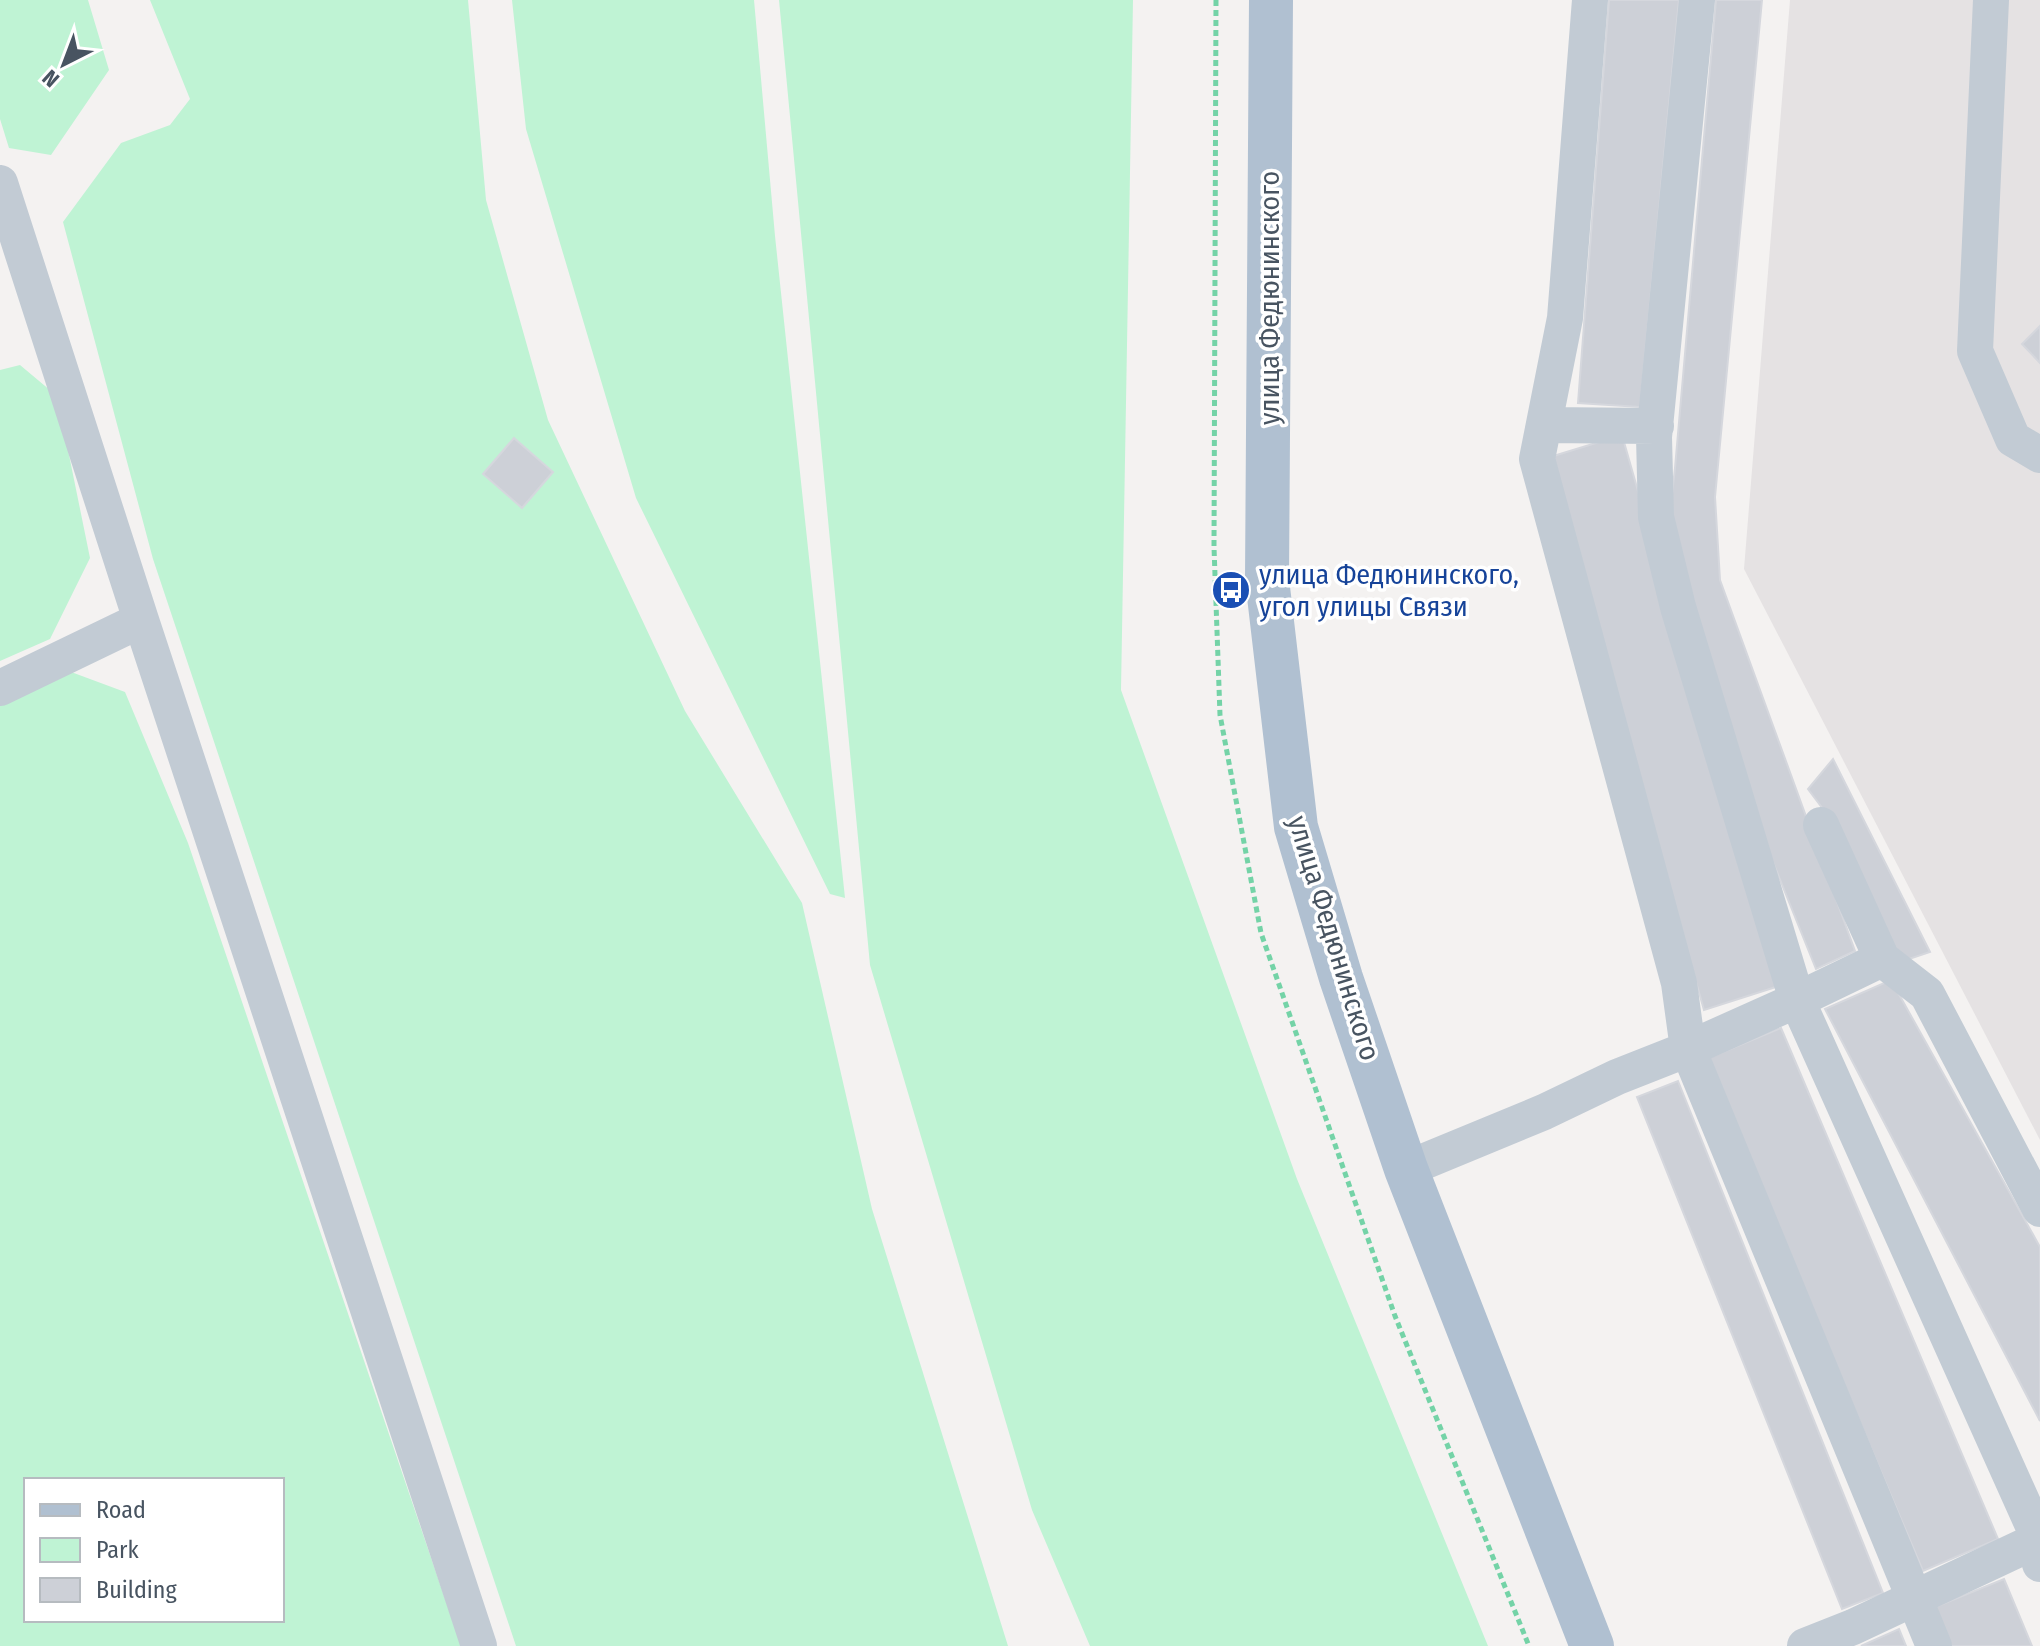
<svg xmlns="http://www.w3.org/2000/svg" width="2040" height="1646" font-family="'Fira Sans Condensed',sans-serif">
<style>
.education{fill:#e5e2e3}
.green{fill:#bff3d4;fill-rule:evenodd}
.building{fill:#cdd0d7;stroke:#d5d7dd;stroke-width:2}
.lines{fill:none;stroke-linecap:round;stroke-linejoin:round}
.path{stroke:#74d3a7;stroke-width:5;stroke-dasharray:6 4;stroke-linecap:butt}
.minor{stroke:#c2cbd4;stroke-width:36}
.major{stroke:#b0c0d1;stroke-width:44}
.labels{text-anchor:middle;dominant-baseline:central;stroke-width:7;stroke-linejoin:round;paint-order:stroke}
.street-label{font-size:28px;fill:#485461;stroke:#fff}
.transit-label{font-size:28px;fill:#164399;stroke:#fff;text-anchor:start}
</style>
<rect width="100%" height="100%" fill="#f4f2f1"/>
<path class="education" d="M1790 0H2040V1140L1744 569Z"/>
<path class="green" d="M0 0H88L109 70 51 155 9 148 0 119Z
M150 0H468L486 200 548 420 685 711 802 903 872 1209 1008 1646H516L153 559 63 222 121 143 170 125 190 99Z
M512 0H754L775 236 845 898 830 894 636 498 526 129Z
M779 0H1133L1121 690 1297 1179 1488 1646H1090L1032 1510 870 965Z
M20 365 57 396 90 558 50 639 0 661V370Z
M55 666 125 692 188 843 461 1646H0V693ZM26 1480H282V1620H26Z"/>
<path class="building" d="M1609 0H1679L1640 407 1578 403Z
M1716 0H1762L1715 497 1720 580 1855 951 1816 969 1750 805 1668 529 1675 468Z
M2040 326V363L2022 344Z
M1622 435 1779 986 1704 1010 1547 458Z
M514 438 553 472 522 508 483 474Z
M1833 759 1930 952 1900 962 1838 829 1808 789Z
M1891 980 2040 1247V1421L1825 1009Z
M1781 1028 1998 1539 1923 1571 1706 1059Z
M1678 1081 1883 1593 1842 1609 1637 1097Z
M2004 1579 2032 1646H1951L1935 1607Z
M1899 1629 1906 1646H1861Z"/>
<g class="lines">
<path class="path" d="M1216 0 1214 547 1220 715 1261 933 1395 1316 1529 1646"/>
<path class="minor" d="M1590 0 1565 318 1537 459 1679 983 1688 1049 1934 1646
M1697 0 1654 437 1656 517 1678 607 1797 1000 2039 1539 2040 1564
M1991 0 1975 351 2013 439 2040 455
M0 183 141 620 479 1646
M1544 425 1656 426
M0 688 141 620
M1821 825 1882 959
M1406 1169 1544 1112 1617 1077 1688 1049 1797 1000 1882 959 1927 994 2040 1209
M1805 1646 1853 1627 2040 1539"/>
<path class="major" d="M1271 0 1267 579 1296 827 1341 978 1406 1169 1592 1646"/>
</g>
<defs>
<g id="bus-disc" transform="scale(2)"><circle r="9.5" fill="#1a4fb4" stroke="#fff"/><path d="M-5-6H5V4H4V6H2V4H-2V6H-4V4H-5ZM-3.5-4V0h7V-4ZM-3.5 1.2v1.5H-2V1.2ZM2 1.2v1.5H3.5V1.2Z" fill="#fff"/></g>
</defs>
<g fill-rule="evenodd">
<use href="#bus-disc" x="1231" y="590"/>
</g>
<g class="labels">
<g class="street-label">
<text transform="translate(1269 298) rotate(-90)">улица Федюнинского</text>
<text transform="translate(1334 938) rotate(73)">улица Федюнинского</text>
</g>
<g class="transit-label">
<text x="1259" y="574">улица Федюнинского,<tspan x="1259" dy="32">угол улицы Связи</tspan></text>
</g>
</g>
<rect x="24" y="1478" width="260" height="144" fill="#ffffff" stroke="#b6bbc0" stroke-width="2"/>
<rect x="40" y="1504" width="40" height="12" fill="#b0c0d1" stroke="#b6bbc0" stroke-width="2"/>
<text x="96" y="1518" font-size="24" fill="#485461">Road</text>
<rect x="40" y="1538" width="40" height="24" fill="#bff3d4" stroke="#b6bbc0" stroke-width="2"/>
<text x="96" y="1558" font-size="24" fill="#485461">Park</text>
<rect x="40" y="1578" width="40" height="24" fill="#cdd0d7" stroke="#b6bbc0" stroke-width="2"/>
<text x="96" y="1598" font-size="24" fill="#485461">Building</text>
<g transform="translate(64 64) rotate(222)" stroke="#ffffff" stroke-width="6" paint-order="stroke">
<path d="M0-6L14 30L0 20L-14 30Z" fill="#485461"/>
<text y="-12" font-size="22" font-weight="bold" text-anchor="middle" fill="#485461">N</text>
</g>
</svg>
